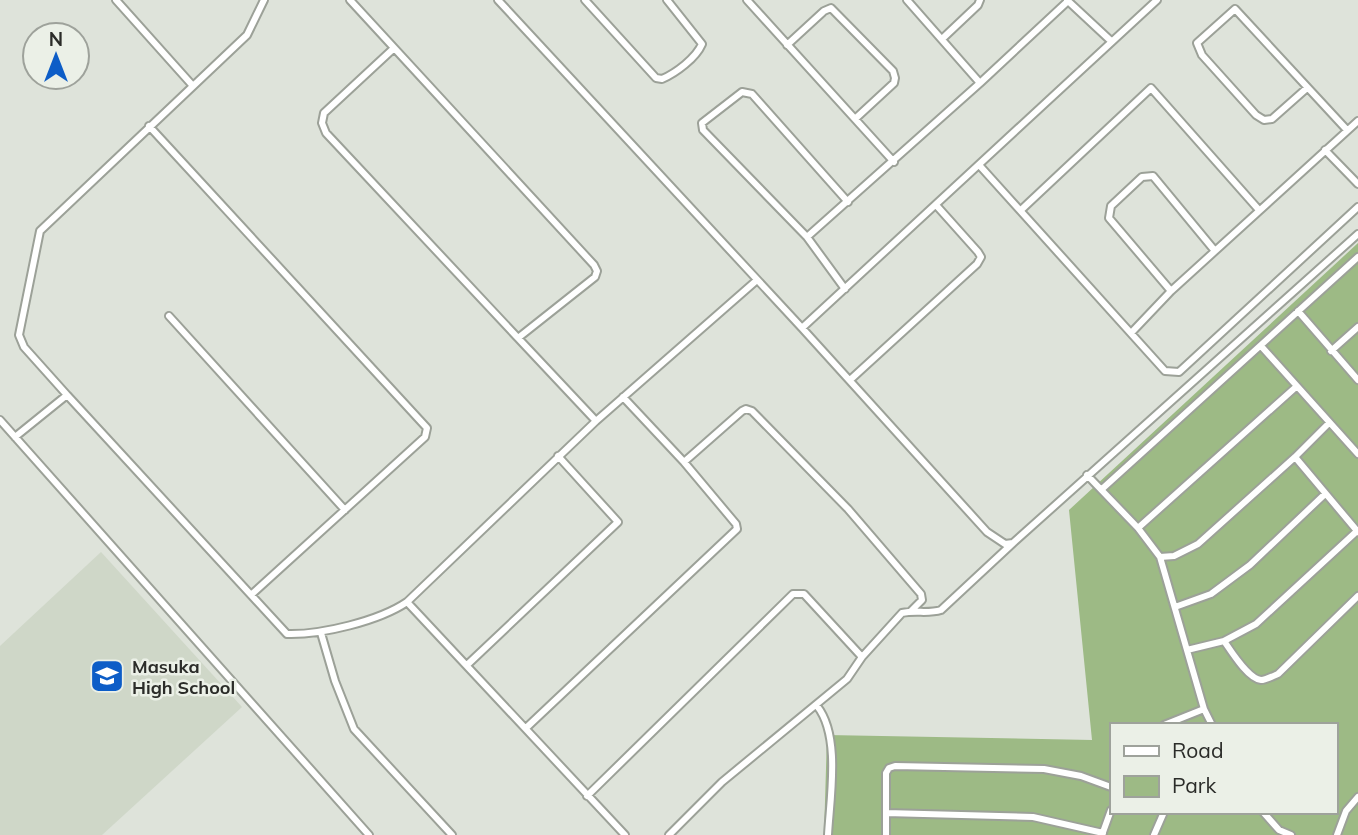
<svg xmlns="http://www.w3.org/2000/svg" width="1358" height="835" font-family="Mulish,sans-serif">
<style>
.built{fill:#cfd7c8}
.green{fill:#9dba85;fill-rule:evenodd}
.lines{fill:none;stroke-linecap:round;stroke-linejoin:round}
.minor-casing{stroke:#9ca198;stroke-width:10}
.minor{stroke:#fff;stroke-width:6}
.labels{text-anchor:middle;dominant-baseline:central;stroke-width:5;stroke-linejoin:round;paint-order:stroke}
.poi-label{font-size:18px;font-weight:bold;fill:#2b2c29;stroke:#ebf0e7;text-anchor:start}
</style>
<rect width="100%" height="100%" fill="#dee3da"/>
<path class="built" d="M101 552 242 707 102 835H0V646Z"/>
<path class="green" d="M1358 243V835H824L827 735 1092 740 1069 510ZM1111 725H1335V812H1111Z"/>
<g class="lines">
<g class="minor-casing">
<path id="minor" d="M116 0 193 86
M350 0 594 265 597 271 595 277 518 338 596 421
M498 0 802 328 987 532 1005 544 1013 543 1358 234
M585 0 656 78 662 79C676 73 696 58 702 44L667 0
M747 0 894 162
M907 0 980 83
M1067 0 1111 41
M942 39 978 5 980 0
M787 45 824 11 831 8 893 71 895 78 894 83 855 119
M393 49 324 113 322 123 326 133 518 338
M1307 88 1272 119 1264 120 1256 115 1202 55 1197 43 1235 9 1347 130
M149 126 427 428 425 437 251 595
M1325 150 1358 184
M980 166 1165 371 1179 372 1358 207
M1021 210 1151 88 1259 210
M807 237 703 130 702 123 742 92 752 94 848 202
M845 289 807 237 980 83 1068 1
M1171 291 1109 218 1111 206 1142 177 1153 176 1215 251
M1298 311 1358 380
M169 316 345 510
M802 328 1157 0
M1132 332 1171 291 1358 121
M1261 346 1358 454
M1331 351 1358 327
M850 380 977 264 981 257 978 252 936 205
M67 395 24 347 19 335 40 231 247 35 264 0
M0 420 369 835
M15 437 67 395 287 634C321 635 379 621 407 602
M1295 457 1358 532
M684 462 742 411 746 409 752 411 848 509 921 594 922 600 911 611
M1087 475 1138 528 1160 557 1204 709 1212 725
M1102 489 1358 257
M1138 528 1297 386
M1160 557 1174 556 1198 544 1295 457 1329 423
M1175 607 1211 594 1250 565 1325 494
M321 633 335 681 354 729 452 835
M1224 641C1231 651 1248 679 1261 680 1266 680 1273 676 1278 674L1358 596
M1187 650 1224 641 1256 624 1357 531
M862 657 902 613C916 610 928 614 941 610L1013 543
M467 665 618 522 558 456
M817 706C841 736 830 798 828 835
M1164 725 1204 709
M526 728 737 529 736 524 684 462 623 397
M587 796 793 594H804L862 657 847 679 722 782 669 835
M1263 812 1279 830 1291 835
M886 813 1033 817 1103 833
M625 835 407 602 596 421 757 280
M886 835V773L889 768 895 766 1044 769 1081 776 1111 787
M1102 835 1111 810
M1154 835 1164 812
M1337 835 1346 811 1358 797"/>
</g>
<use href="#minor" class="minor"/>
</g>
<defs>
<g id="school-square" transform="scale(1.75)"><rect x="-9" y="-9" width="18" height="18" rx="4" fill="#0d5dc7" stroke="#ebf0e7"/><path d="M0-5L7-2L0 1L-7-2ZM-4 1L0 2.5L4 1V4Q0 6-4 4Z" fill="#fff"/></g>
</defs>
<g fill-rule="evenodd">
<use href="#school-square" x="107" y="676"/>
</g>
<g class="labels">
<g class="poi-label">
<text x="132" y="666">Masuka<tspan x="132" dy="21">High School</tspan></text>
</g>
</g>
<rect x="1110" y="723" width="228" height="91" fill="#ebf0e7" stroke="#9ea29b" stroke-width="2"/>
<rect x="1124" y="746" width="35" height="10" fill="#ffffff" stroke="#9ea29b" stroke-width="2"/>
<text x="1172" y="758" font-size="21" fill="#2b2c29">Road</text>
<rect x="1124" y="776" width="35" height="21" fill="#9dba85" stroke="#9ea29b" stroke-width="2"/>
<text x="1172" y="793" font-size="21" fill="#2b2c29">Park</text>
<g transform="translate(56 56)"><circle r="33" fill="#ebf0e7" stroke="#9ea29b" stroke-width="2"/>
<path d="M0-5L12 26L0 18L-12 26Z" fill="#0d5dc7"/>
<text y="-10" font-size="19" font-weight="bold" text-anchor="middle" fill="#2b2c29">N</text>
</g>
</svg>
